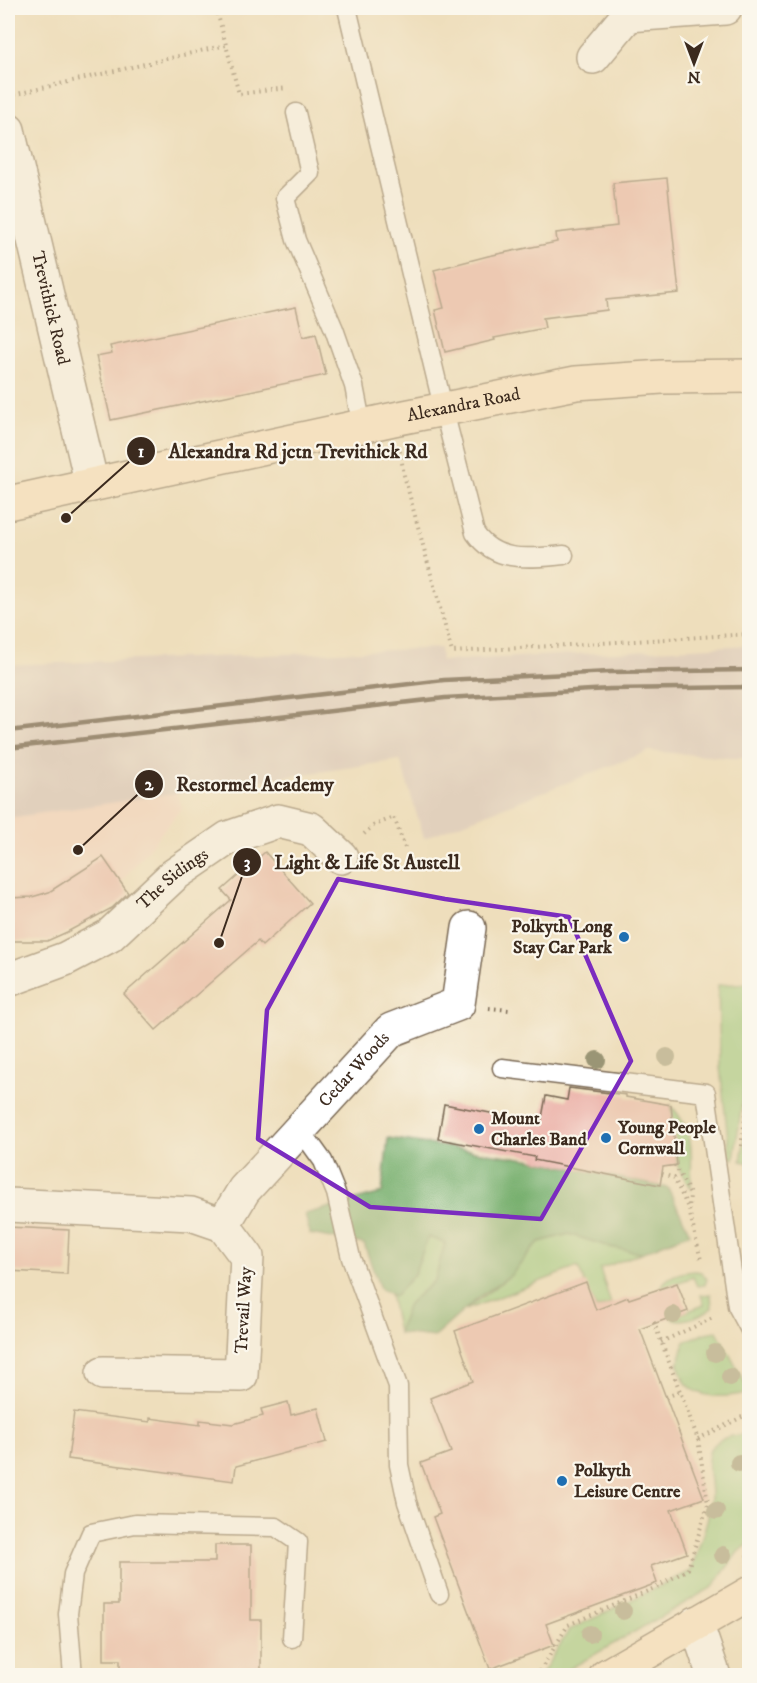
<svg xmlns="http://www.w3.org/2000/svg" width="757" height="1683" font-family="'IM FELL DW Pica',serif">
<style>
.built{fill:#f5d2c3}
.industrial{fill:#d1bfbd}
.green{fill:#92ca7d;stroke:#667a4e;stroke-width:1.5}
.forest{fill:#75ae6c;stroke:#586c45;stroke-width:1.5}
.building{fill:#ebb0a7}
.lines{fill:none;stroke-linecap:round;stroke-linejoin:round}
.lane-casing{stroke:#7a6955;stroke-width:21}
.street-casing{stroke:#7a6955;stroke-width:36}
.secondary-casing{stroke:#7a6955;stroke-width:36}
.path{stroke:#7a6955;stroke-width:4;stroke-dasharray:1.5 4.5;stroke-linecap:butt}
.lane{stroke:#fff;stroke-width:18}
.street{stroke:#fff;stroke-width:33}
.secondary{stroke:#fde5c5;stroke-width:33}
.rail{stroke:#3b2a1e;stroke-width:4.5}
.tree{fill:#9a9574}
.marked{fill:none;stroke:#7b2cbf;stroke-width:4.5;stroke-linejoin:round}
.poi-dot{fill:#1f6fb2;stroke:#fbf7ec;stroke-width:2}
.labels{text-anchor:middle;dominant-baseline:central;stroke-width:4.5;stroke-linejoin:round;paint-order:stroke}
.street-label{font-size:18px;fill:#3b2a1e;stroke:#fbf7ec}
.poi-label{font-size:18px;font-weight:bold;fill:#3b2a1e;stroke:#fbf7ec;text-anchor:start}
.leader{fill:none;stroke:#3b2a1e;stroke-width:2}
.callout-dot{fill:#3b2a1e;stroke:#fbf7ec;stroke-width:2}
.mark-label{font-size:18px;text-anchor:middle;font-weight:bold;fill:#fff}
.callout-label{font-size:20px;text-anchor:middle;font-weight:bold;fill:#3b2a1e;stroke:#fbf7ec;stroke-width:4.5;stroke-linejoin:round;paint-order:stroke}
</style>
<rect width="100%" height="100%" fill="#fbf7ec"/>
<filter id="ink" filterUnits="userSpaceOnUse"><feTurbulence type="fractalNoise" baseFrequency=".0167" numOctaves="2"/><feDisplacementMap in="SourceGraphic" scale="12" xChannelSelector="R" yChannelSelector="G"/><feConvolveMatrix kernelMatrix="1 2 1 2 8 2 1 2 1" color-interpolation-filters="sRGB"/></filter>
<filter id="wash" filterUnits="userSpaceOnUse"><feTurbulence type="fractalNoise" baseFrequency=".008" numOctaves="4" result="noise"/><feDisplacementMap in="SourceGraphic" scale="24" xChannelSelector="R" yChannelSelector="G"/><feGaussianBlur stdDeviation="1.35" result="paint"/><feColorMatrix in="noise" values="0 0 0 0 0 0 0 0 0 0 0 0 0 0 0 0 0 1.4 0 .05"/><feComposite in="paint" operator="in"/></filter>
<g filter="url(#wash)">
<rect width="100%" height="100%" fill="#eedebc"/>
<path class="built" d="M176 793 182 808 121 882 131 897 67 932 47 941H8V818Z"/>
<path class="industrial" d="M749 645V758H729L649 751 424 838 400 760 8 818V665L440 648 441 661Z"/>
<path class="green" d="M749 983V1053L734 1159 730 1158 720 1067 718 985Z
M671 1105C697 1136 691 1152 691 1190L677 1165Z
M749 1109V1163L741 1161Z
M569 1234 610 1247 641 1253 600 1269 611 1304 596 1309 578 1267 465 1310 511 1275 539 1242Z
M428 1237 445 1243 435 1280 408 1304 398 1333 390 1294 395 1296 414 1274Z
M696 1271 701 1272 707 1279 705 1285 697 1286 693 1277 666 1287 677 1315 704 1305 701 1295 711 1294 712 1308C701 1316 675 1328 665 1312 661 1306 660 1296 659 1289 667 1275 680 1272 696 1271Z
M717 1331 749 1391V1393C729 1396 702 1402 686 1383 683 1378 680 1371 678 1365L685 1341 705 1333Z
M749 1434V1544L738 1552 713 1587 559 1675H541L569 1630 691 1571C697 1551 706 1529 710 1508 717 1471 685 1437 749 1434Z"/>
<path class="forest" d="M388 1138 534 1160 668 1188 690 1233 641 1253 610 1247 569 1234 539 1242 511 1275 479 1297 434 1337 398 1333 408 1304 435 1280 445 1243 428 1237 414 1274 395 1296 380 1289 364 1244 310 1234 305 1214 382 1193Z"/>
<g id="blocks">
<path class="building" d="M667 178 679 293 606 300 607 310 543 318 545 328 494 338 495 340 445 352 435 310 444 308 434 270 488 256 557 242 556 233 617 226 613 183Z
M296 307 303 337 316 334 326 375 111 420 96 356 112 353 110 346Z
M265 852 310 903 262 946 258 941 156 1030 124 994 231 900 222 890Z
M103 857 128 893 112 908 67 932 47 941H8V898L32 897 49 892Z
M569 1088 626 1095V1097L671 1105 677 1165 663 1167 660 1185 534 1160 535 1157 438 1139 444 1104 541 1123 546 1096 567 1100Z
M8 1227 69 1230 67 1274 8 1271Z
M586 1282 596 1310 628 1297 629 1299 677 1283 688 1311 640 1329 704 1498 671 1510 687 1553 651 1566 657 1583 546 1624 554 1645 490 1669 433 1517 440 1514 421 1463 451 1452 430 1398 473 1381 455 1331Z
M288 1402 291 1415 318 1408 327 1442 236 1466 234 1481 68 1459 74 1412 150 1422V1418L200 1425V1420L233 1424 263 1416 261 1409Z
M215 1545H251V1620H261V1676H120V1660H104V1604H119V1562H215Z"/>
</g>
</g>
<g filter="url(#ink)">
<use href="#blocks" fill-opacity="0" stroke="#7a6955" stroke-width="1.5"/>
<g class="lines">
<g class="lane-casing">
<path id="lane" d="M347 8 444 411 475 533C496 564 531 558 564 555
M296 113 310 173 285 198 296 240 334 329 354 386 362 427
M502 1068 706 1093 737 1306 750 1330
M300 1129 323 1161 336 1193 351 1258 398 1386 399 1465 407 1502 439 1594
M73 1676 68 1614 73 1574 91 1533 135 1524 276 1527 298 1542 292 1638"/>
</g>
<g class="street-casing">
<g id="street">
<path d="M593 57 628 15 725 8"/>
<path id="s1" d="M8 130 92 485"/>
<path id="s2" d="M8 980 65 959 109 936 174 875 228 838 278 821 311 829 341 857"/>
<path d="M8 1205 191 1214 223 1225 247 1257 241 1375 103 1373"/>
<path id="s3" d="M223 1225 244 1190 391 1030 458 1004 469 928"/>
<path d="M696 1623 714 1676"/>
</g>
</g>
<g class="secondary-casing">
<g id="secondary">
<path id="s4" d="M8 503 394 419 576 383 662 377 750 376"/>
<path d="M606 1676 750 1593"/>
</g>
</g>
<path class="path" d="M216 8 226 45
M8 96 226 45 239 94 287 88
M400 451 404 475 452 652 750 634
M364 834 373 826 394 817 405 848
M489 1008 509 1010
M741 1146 750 1085
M675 1165 690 1194 689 1209
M662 1174 674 1178 689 1210 701 1260
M661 1342 715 1317
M666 1397 680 1392
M698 1439 750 1413
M748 1562 747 1551 750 1550
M537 1676 568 1625 657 1587 688 1569 708 1504 698 1439 653 1320"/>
<use href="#lane" class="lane"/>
<use href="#street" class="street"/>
<use href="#secondary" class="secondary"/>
<path class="rail" d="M8 731 444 680 610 672 750 670
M8 748 445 698 610 689 750 687"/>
</g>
<g class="tree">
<circle cx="667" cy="1057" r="9"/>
<circle cx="597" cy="1060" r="9"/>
<circle cx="673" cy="1315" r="9"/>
<circle cx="715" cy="1353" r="9"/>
<circle cx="730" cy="1377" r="9"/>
<circle cx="739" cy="1463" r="9"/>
<circle cx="716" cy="1511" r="9"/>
<circle cx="723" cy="1555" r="9"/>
<circle cx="623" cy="1611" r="9"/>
<circle cx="590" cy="1634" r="9"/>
</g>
</g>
<path d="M0 0H757V1683H0ZM338 879 445 899 569 917 631 1061 541 1219 370 1207 258 1139 267 1010Z" fill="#eedebc" fill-opacity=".55" fill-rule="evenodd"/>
<path class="marked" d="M338 879 445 899 569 917 631 1061 541 1219 370 1207 258 1139 267 1010Z"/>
<g class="poi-dot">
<circle cx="624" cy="937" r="6"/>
<circle cx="479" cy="1129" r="6"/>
<circle cx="606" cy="1138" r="6"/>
<circle cx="562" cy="1481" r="6"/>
</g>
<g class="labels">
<g class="street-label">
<text stroke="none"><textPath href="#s1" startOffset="183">Trevithick Road</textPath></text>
<text stroke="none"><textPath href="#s4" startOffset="466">Alexandra Road</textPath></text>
<text stroke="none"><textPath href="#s2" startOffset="196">The Sidings</textPath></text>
<text stroke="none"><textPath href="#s3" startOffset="204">Cedar Woods</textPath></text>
<text transform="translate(244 1310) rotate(-87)">Trevail Way</text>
</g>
<g class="poi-label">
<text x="612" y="927" text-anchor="end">Polkyth Long<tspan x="612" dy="21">Stay Car Park</tspan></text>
<text x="491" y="1119">Mount<tspan x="491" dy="21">Charles Band</tspan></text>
<text x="618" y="1128">Young People<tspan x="618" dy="21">Cornwall</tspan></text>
<text x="574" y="1471">Polkyth<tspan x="574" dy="21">Leisure Centre</tspan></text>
</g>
</g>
<path class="leader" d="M66 518L141 451M78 850L149 784M219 943L247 862"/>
<g class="callout-dot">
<circle cx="66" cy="518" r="6"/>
<circle cx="78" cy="850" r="6"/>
<circle cx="219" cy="943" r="6"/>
<circle cx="141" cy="451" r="15"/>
<circle cx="149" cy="784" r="15"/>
<circle cx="247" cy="862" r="15"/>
</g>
<g class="mark-label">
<text x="141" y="457">1</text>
<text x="149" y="790">2</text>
<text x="247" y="868">3</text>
</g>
<g class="callout-label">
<text x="298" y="458">Alexandra Rd jctn Trevithick Rd</text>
<text x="255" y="791">Restormel Academy</text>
<text x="367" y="869">Light &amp; Life St Austell</text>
</g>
<rect width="757" height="1683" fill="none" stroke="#fbf7ec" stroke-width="30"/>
<g transform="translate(694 63) rotate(180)" stroke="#fbf7ec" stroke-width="4.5" paint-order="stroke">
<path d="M0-4.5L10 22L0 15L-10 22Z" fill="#3b2a1e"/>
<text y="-9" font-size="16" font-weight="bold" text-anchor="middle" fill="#3b2a1e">N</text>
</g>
</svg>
